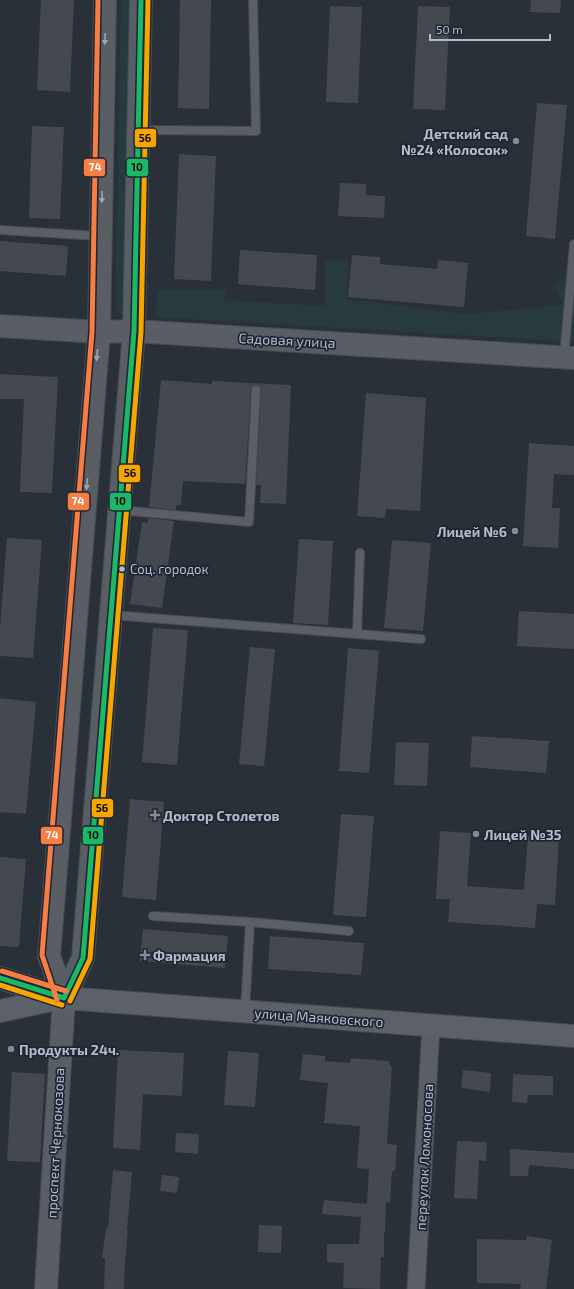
<svg xmlns="http://www.w3.org/2000/svg" width="574" height="1289" font-family="'Exo 2',sans-serif">
<style>
.green{fill:#273a3e}
.building{fill:#444950}
.lines{fill:none;stroke-linecap:round;stroke-linejoin:round}
.lane-casing{stroke:#484c53;stroke-width:10}
.street-casing{stroke:#484c53;stroke-width:19}
.secondary-casing{stroke:#484c53;stroke-width:24}
.primary-casing{stroke:#484c55;stroke-width:24}
.lane{stroke:#5a5e66;stroke-width:8}
.street{stroke:#5a5e66;stroke-width:17}
.secondary{stroke:#595d64;stroke-width:22}
.primary{stroke:#5c6168;stroke-width:22}
.bus-1-casing{stroke:#1d2633;stroke-width:8}
.bus-2-casing{stroke:#1d2633;stroke-width:8}
.bus-3-casing{stroke:#1d2633;stroke-width:8}
.bus-1{stroke:#1ab867;stroke-width:5}
.bus-2{stroke:#f7a600;stroke-width:5}
.bus-3{stroke:#f77d43;stroke-width:5}
.oneway{fill:#9da4b0}
.poi-dot{fill:#848b96;stroke:#1d2633;stroke-width:1.5}
.bus-dot{fill:#b4bcc9;stroke:#1d2633;stroke-width:1.5}
.labels{text-anchor:middle;dominant-baseline:central;stroke-width:3.5;stroke-linejoin:round;paint-order:stroke}
.bus-label{font-size:13px;fill:#b4bcc9;stroke:#1d2633;text-anchor:start}
.poi-label{font-size:14px;font-weight:bold;fill:#b4bcc9;stroke:#1d2633;text-anchor:start}
.street-label{font-size:14px;fill:#b4bcc9;stroke:#1d2633}
.line-badge{stroke:#1d2633;stroke-width:1.5}
.badge-label{font-size:11px;text-anchor:middle;font-weight:bold;fill:#fff}
.pale-badge-label{font-size:11px;text-anchor:middle;font-weight:bold;fill:#111}
</style>
<rect width="100%" height="100%" fill="#2a3038"/>
<path class="green" d="M121 0H134L124 314 115 313Z
M325 260H349L346 299 467 314 564 305 554 285 568 275 574 281V342L156 317 157 290 227 289 225 300 325 306Z"/>
<path class="building" d="M41 0H74L70 92 37 90Z
M180 0H211L209 109 178 108Z
M531 0H561L560 13 530 12Z
M330 6 362 7 358 103 326 102Z
M418 6 450 7 445 110 413 109Z
M537 103 567 105 555 239 526 236Z
M32 126 64 127 60 219 29 218Z
M179 154 216 156 211 281 174 279Z
M340 183 366 184V195L385 196 384 218 338 216Z
M0 241 68 246 66 276 0 271Z
M240 250 317 255 315 290 238 284Z
M352 255 380 257V264L437 269 438 260 468 263 464 307 348 297Z
M0 374 58 377 52 493 20 492 24 399H0Z
M161 380 212 384V381L291 385 286 504 260 503 261 485H256L261 390 259 386 256 385 252 387 251 390 245 484 183 481 181 505H176V510L149 507Z
M366 393 426 398 420 511 386 509 385 518 357 516Z
M529 443 574 446V475L554 474 552 508H560L558 548 523 546Z
M148 518 174 521 162 608 130 604 142 522 148 523Z
M7 538 42 540 33 658 0 656V627Z
M299 539 333 541 328 625 293 623Z
M392 540 431 543 423 631 384 628Z
M519 611 574 614V649L517 646Z
M153 628 188 630 177 765 142 762Z
M250 647 275 649 264 766 239 764Z
M348 648 379 651 369 773 339 771Z
M0 698 36 702 26 814 0 812Z
M472 736 549 741 546 773 470 767Z
M396 742 429 743 427 786 394 785Z
M130 799 164 802 156 900 122 897Z
M341 814 374 816 366 917 333 915Z
M440 831 471 833 467 886 524 890 528 836 559 838 555 905 537 904 535 928 448 922 450 899H436Z
M0 857 26 859 19 947 0 946Z
M143 929 228 936 225 968 140 961Z
M270 936 364 943 361 975 268 969Z
M118 1050 184 1053 182 1096 143 1094 140 1150 113 1148Z
M228 1051 259 1053 255 1107 224 1105Z
M303 1054 325 1056V1061L350 1063 351 1058 388 1061 392 1068 387 1144 397 1145 395 1171H392L390 1203 386 1202 385 1233H384V1257H381L380 1289 343 1288 344 1263 327 1262V1244H359L361 1217 322 1214 324 1200 367 1204 369 1169 357 1168 360 1126 324 1123 328 1083 300 1080Z
M463 1070 491 1073 490 1092 461 1088Z
M12 1072 45 1074 40 1162 7 1161Z
M513 1074 553 1076V1095H528L527 1103 512 1102Z
M176 1133 199 1134 198 1154 175 1152Z
M457 1141 487 1142 486 1161 479 1160 477 1199 454 1198Z
M510 1149 574 1153V1169L529 1165 528 1176H510Z
M113 1170 132 1172 127 1230H128L125 1262 124 1289H104L105 1258H102L106 1228H108Z
M162 1175 179 1177 177 1193 160 1191Z
M259 1225 282 1226 281 1253 258 1252Z
M527 1236 552 1240 546 1289H520L521 1284 477 1283V1239L526 1240Z"/>
<g class="lines">
<g class="lane-casing">
<path id="lane" d="M139 130 256 131 253 0
M0 230 99 236
M564 357 574 244
M120 510 249 522 256 390
M112 615 421 639
M357 634 360 553
M153 916 250 922 349 931
M245 1011 250 922"/>
</g>
<g class="street-casing">
<path id="street" d="M416 1289 431 1026"/>
</g>
<g class="secondary-casing">
<path id="secondary" d="M0 326 99 332 134 331 574 358
M64 998 49 956 99 332 105 0
M46 1289 64 998 83 958 134 331 141 0"/>
</g>
<g class="primary-casing">
<path id="primary" d="M0 978 64 998 574 1036
M0 1011 61 998"/>
</g>
<use href="#lane" class="lane"/>
<use href="#street" class="street"/>
<use href="#secondary" class="secondary"/>
<use href="#primary" class="primary"/>
<g class="bus-1-casing">
<path id="bus-1" d="M0 978 64 998
M64 998 83 958 134 331 141 0"/>
</g>
<g class="bus-2-casing">
<path id="bus-2" d="M0 985 62 1005
M70 1001 90 959 141 332 148 0"/>
</g>
<g class="bus-3-casing">
<path id="bus-3" d="M2 971 66 991
M57 1000 42 955 92 332 98 0"/>
</g>
<use href="#bus-1" class="bus-1"/>
<use href="#bus-2" class="bus-2"/>
<use href="#bus-3" class="bus-3"/>
</g>
<defs><path id="oneway-solid" d="M-6-.8H1V-3.2L6.5 0L1 3.2V.8H-6Z"/></defs>
<g class="oneway">
<use href="#oneway-solid" transform="translate(105 39) rotate(91)"/>
<use href="#oneway-solid" transform="translate(102 197) rotate(91)"/>
<use href="#oneway-solid" transform="translate(97 355) rotate(95)"/>
<use href="#oneway-solid" transform="translate(87 484) rotate(95)"/>
</g>
<g class="poi-dot">
<circle cx="516" cy="141" r="4"/>
<circle cx="515" cy="531" r="4"/>
<path d="M153 809h4v4h4v4h-4v4h-4v-4h-4v-4h4z"/>
<circle cx="476" cy="834" r="4"/>
<path d="M143 949h4v4h4v4h-4v4h-4v-4h-4v-4h4z"/>
<circle cx="11" cy="1049" r="4"/>
</g>
<circle class="bus-dot" cx="122" cy="569" r="3.5"/>
<g class="labels">
<g class="bus-label">
<text x="130" y="569">Соц. городок</text>
</g>
<g class="poi-label">
<text x="508" y="133" text-anchor="end">Детский сад<tspan x="508" dy="16">№24 «Колосок»</tspan></text>
<text x="507" y="531" text-anchor="end">Лицей №6</text>
<text x="163" y="815">Доктор Столетов</text>
<text x="484" y="834">Лицей №35</text>
<text x="153" y="955">Фармация</text>
<text x="19" y="1049">Продукты 24ч.</text>
</g>
<g class="street-label">
<text transform="translate(287 340) rotate(3)">Садовая улица</text>
<text transform="translate(319 1017) rotate(4)">улица Маяковского</text>
<text transform="translate(55 1143) rotate(-87)">проспект Чернокозова</text>
<text transform="translate(424 1157) rotate(-87)">переулок Ломоносова</text>
</g>
</g>
<g class="line-badge">
<rect x="134" y="128" width="23" height="20" rx="4" fill="#f7a600"/>
<rect x="126" y="158" width="23" height="19" rx="4" fill="#1ab867"/>
<rect x="83" y="158" width="23" height="19" rx="4" fill="#f77d43"/>
<rect x="118" y="464" width="23" height="19" rx="4" fill="#f7a600"/>
<rect x="109" y="492" width="23" height="19" rx="4" fill="#1ab867"/>
<rect x="67" y="492" width="23" height="19" rx="4" fill="#f77d43"/>
<rect x="91" y="798" width="23" height="20" rx="4" fill="#f7a600"/>
<rect x="82" y="826" width="22" height="19" rx="4" fill="#1ab867"/>
<rect x="40" y="826" width="23" height="19" rx="4" fill="#f77d43"/>
</g>
<g class="badge-label">
<text x="95" y="171">74</text>
<text x="78" y="505">74</text>
<text x="52" y="839">74</text>
</g>
<g class="pale-badge-label">
<text x="145" y="142">56</text>
<text x="137" y="171">10</text>
<text x="130" y="477">56</text>
<text x="120" y="505">10</text>
<text x="102" y="812">56</text>
<text x="93" y="839">10</text>
</g>
<path d="M430 34v6h120v-6" fill="none" stroke="#b4bcc9" stroke-width="2"/>
<text x="436" y="34" font-size="12" fill="#b4bcc9" stroke="#1d2633" stroke-width="3" paint-order="stroke">50 m</text>
</svg>
